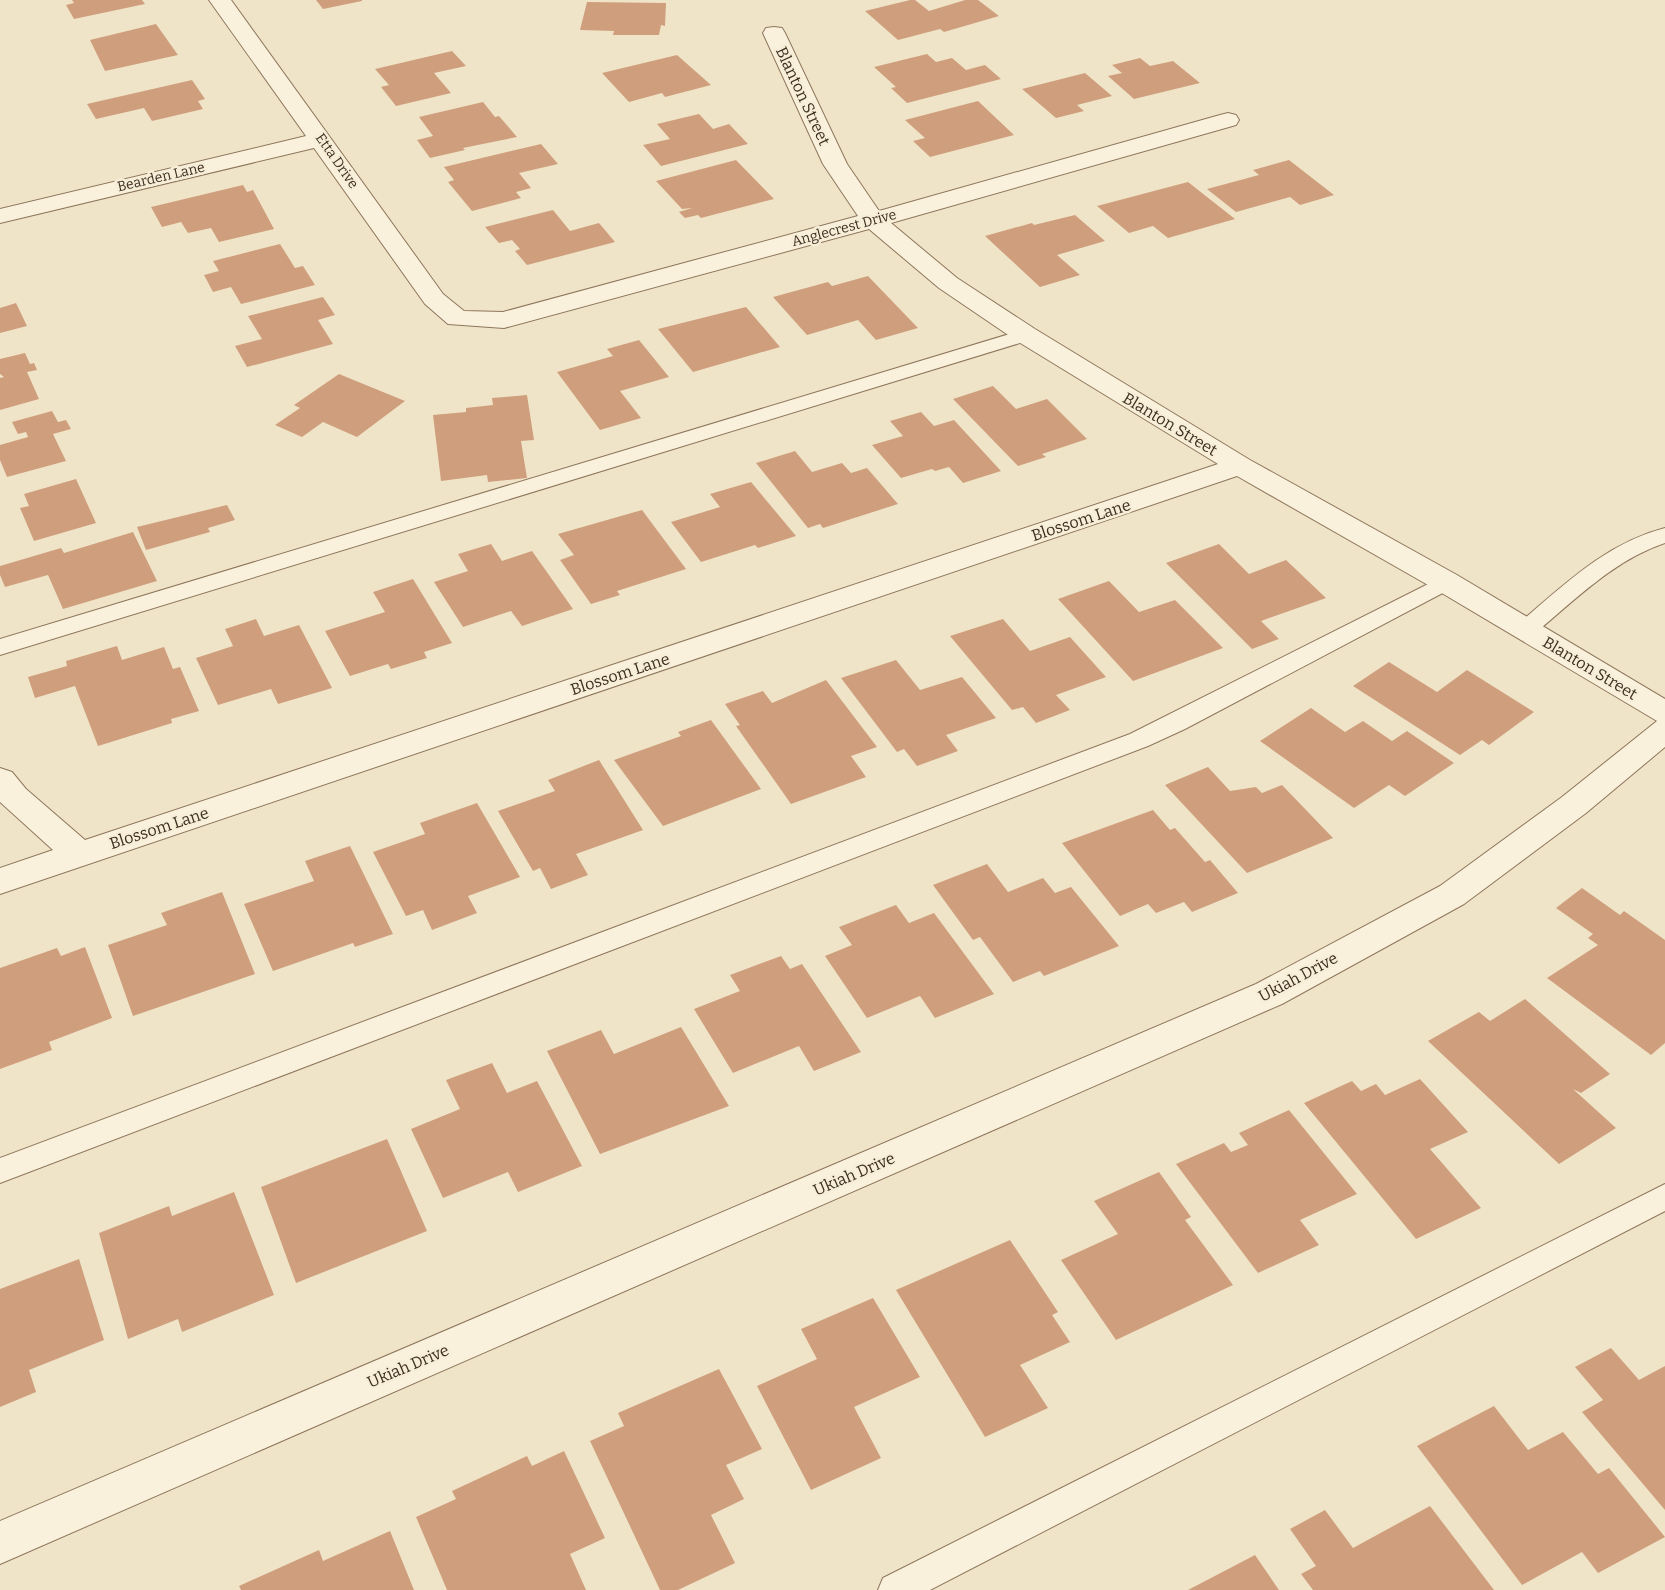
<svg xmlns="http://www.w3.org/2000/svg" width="1665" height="1590" font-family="Bitter,serif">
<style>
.building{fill:#cf9f7d}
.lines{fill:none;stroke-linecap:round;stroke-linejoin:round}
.service-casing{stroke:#8d765c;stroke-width:2}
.minor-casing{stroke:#8d765c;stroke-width:2}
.service{fill:#faf1dc;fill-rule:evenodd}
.minor{fill:#faf1dc;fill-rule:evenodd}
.labels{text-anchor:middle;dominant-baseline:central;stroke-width:5;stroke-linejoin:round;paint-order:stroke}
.far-street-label{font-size:14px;fill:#3d2e20;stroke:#f7eed8}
.street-label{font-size:16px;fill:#3d2e20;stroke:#f7eed8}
</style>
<rect width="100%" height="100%" fill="#f0e4c8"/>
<path class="building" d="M72 0H142L145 4 74 19 66 5 74 3Z
M316 0H362V1L323 9Z
M910 0H915L929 11 965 0H978L999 16 944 32 940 29 898 40 865 11Z
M587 2 666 3 665 26 661 25 659 35H613L614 31 580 30Z
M156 24 178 55 105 71 90 40Z
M452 51 466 66 434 73 451 93 396 106 381 87 389 85 375 69Z
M927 54 936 62 952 58 966 70 985 65 1001 79 907 103 891 88 896 87 874 67Z
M677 55 711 85 665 97 662 93 629 102 602 73Z
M1140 58 1150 66 1173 61 1200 83 1134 99 1108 76 1122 73 1112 65Z
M1085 73 1112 96 1077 105 1084 111 1056 118 1022 89Z
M192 80 205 99 198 101 203 109 152 121 144 108 96 119 87 104Z
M978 101 1014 135 930 157 913 141 925 138 905 120Z
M483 102 495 117 499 116 517 137 463 148 465 150 430 158 417 140 433 136 419 117Z
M699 114 713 129 729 124 748 144 661 166 643 145 670 139 657 124Z
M541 144 558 164 519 173 531 188 516 192 521 198 472 211 448 182 454 180 444 167Z
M736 160 774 199 701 218 698 215 685 218 679 212 692 208 682 209 656 181Z
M1289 160 1334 195 1300 205 1290 197 1236 212 1207 189 1259 175 1253 170Z
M1188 182 1235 219 1168 238 1153 226 1129 233 1097 206Z
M243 185 247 192 253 190 274 229 219 242 211 228 188 233 181 222 162 227 151 207Z
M553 210 570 231 599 223 615 242 527 265 515 251 520 249 512 240 499 243 485 227Z
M1075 215 1105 241 1057 255 1080 275 1040 287 985 236 1032 223 1034 225Z
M280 244 295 268 303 266 315 285 241 304 231 287 213 292 204 275 219 271 213 261Z
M868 276 918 328 876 340 858 320 807 335 773 297 828 282 832 286Z
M323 297 335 315 318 320 333 344 247 367 235 346 262 339 248 316Z
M16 303 27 326 0 333V308Z
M746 307 780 347 693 372 658 329Z
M639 340 669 377 620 391 641 418 600 430 557 372 613 356 607 349Z
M25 353 30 364 34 363 37 370 27 372 39 399 0 410V378L4 377 0 374V359Z
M339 374 405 401 357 437 323 422 302 437 275 425 300 408 294 405Z
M993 386 1016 409 1047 399 1087 439 1042 454 1046 457 1018 466 953 399Z
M527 395 534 440 521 441 527 478 488 482 487 475 441 481 433 415 466 412V408L493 405 492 398Z
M52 411 58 422 66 420 71 429 53 434 66 461 7 477 0 460V445L28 437 26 432 18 434 12 422Z
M921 412 934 426 954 420 1001 471 963 483 949 467 935 471 932 469 901 478 872 445 903 436 890 421Z
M795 451 812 472 842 463 851 473 867 468 898 504 823 528 820 524 808 528 756 463Z
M76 479 96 523 34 541 20 508 29 506 24 494Z
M751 482 796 536 758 548 755 545 701 562 671 522 720 507 710 494Z
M227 505 235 520 208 528 210 532 146 550 137 527Z
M642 510 686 569 617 591 620 595 591 604 560 560 574 555 558 534Z
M133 532 157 581 63 609 48 575 5 587 0 575V566L61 548 64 553Z
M491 544 502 561 532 551 573 609 522 626 511 611 463 627 434 582 468 571 458 554Z
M1219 544 1249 574 1286 560 1326 598 1261 621 1279 639 1252 649 1166 563Z
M413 579 452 643 424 652 427 658 391 669 388 664 350 676 325 631 385 612 373 592Z
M1109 581 1139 612 1175 600 1223 648 1133 681 1058 599Z
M256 619 264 636 299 625 332 688 278 704 271 689 218 705 196 658 233 646 225 629Z
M1003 619 1030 651 1070 637 1106 677 1056 695 1070 710 1036 723 1023 707 1012 710 950 636Z
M117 646 122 660 164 647 173 669 180 667 199 711 171 719 172 723 98 746 75 686 35 698 28 677 67 666 66 661Z
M896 660 920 690 962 677 996 718 946 735 958 751 917 766 904 749 897 752 841 678Z
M1389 662 1437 692 1467 670 1534 712 1489 745 1482 740 1460 755 1353 686Z
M826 680 877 747 851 756 866 777 791 804 736 726 740 725 725 704 763 691 772 703Z
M1311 708 1345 732 1363 721 1392 741 1407 731 1454 763 1405 796 1389 785 1354 808 1260 741Z
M711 720 761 789 663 826 614 760 681 736 678 732Z
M599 760 643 830 576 854 588 875 551 889 540 868 533 871 498 811 555 791 548 780Z
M1208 767 1230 791 1256 787 1262 793 1282 785 1333 838 1247 873 1165 785Z
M477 803 520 877 468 896 477 913 432 930 423 910 406 916 373 852 425 834 420 823Z
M1153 810 1170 830 1175 828 1205 862 1210 860 1238 893 1192 912 1184 902 1156 913 1148 904 1120 916 1062 843Z
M350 846 393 934 355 947 353 943 273 971 244 904 314 881 305 861Z
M987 864 1008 892 1043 878 1055 893 1071 887 1119 946 1044 976 1040 971 1013 982 980 937 973 940 933 885Z
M1582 888 1620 915 1624 911 1665 940V1043L1651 1055 1547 978 1598 945 1588 938 1593 934 1556 908Z
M222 892 255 974 133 1016 108 945 167 925 161 913Z
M896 905 909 923 934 913 994 994 935 1018 920 996 867 1018 825 956 852 945 839 927Z
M85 947 112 1018 49 1042 52 1050 0 1069V968L57 948 61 956Z
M781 956 790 969 802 964 861 1052 814 1071 799 1046 733 1073 694 1009 740 991 730 975Z
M1525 999 1610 1074 1581 1093 1573 1089 1616 1128 1559 1164 1428 1041 1479 1012 1490 1021Z
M681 1027 729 1106 600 1154 547 1051 601 1030 614 1054Z
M492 1063 507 1093 537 1081 582 1166 518 1192 508 1172 443 1198 411 1129 460 1109 446 1080Z
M1420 1079 1468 1132 1430 1149 1481 1208 1416 1239 1304 1103 1352 1081 1361 1091 1376 1084 1385 1095Z
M1289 1110 1357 1194 1300 1220 1319 1245 1258 1273 1176 1164 1224 1143 1231 1152 1248 1145 1239 1133Z
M387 1139 427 1231 296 1283 261 1187Z
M1159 1172 1191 1217 1185 1220 1233 1285 1116 1340 1061 1260 1118 1234 1094 1201Z
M234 1192 274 1295 182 1332 178 1319 128 1339 99 1233 169 1206 172 1216Z
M1010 1240 1058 1312 1052 1315 1070 1342 1020 1365 1048 1408 985 1437 896 1290Z
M79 1259 104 1340 29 1370 36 1392 0 1407V1289Z
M873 1298 920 1377 854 1407 881 1458 811 1490 757 1386 817 1359 801 1329Z
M1611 1348 1639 1380 1665 1366V1510L1582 1412 1603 1400 1575 1367Z
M719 1369 762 1449 726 1465 744 1499 711 1515 735 1563 678 1590H660L590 1441 624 1426 618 1413Z
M1494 1406 1528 1450 1563 1432 1598 1474 1609 1468 1665 1537 1598 1573 1582 1552 1522 1585 1417 1446Z
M564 1451 605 1538 570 1554 586 1590H447L416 1517 456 1499 452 1491 527 1456 532 1466Z
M1430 1506 1494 1590H1313L1301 1574 1316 1566 1290 1529 1325 1510 1353 1548Z
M390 1531 414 1590H241L239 1586 319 1550 323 1561Z
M1255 1555 1279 1590H1188Z"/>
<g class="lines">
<g class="service-casing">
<path id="service" d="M1026 329 1033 331 1036 335 1033 339 0 655V639Z
M1665 528V543C1614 560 1575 600 1534 634L1526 637 1518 634 1514 629 1518 624C1563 586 1606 543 1665 528Z
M1446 575 1454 577 1458 582 1454 587 1185 729 1148 746 0 1183V1158L1130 734Z
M1665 1184V1211L930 1590H878L883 1578Z"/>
</g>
<g class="minor-casing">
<path id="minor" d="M209 0H231L443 294 464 311 503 312 858 216 823 164 763 33 766 28 774 27 782 28 785 33 847 164 879 211 1220 115 1228 113 1236 115 1239 120 1236 125 891 223 957 278 1035 329 1250 460 1457 575 1665 699V747L1586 813 1464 904 1282 1004 0 1564V1521L1256 984 1440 886 1562 797 1657 721 1435 589 1237 476 0 894V868L53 850 0 802V768L12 772 26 789 85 840 1218 464 1017 341 939 288 869 229 504 328 448 324 425 304 314 148 0 223V209L306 136Z"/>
</g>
<use href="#service" class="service"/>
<use href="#minor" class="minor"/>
</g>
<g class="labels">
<g class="far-street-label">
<text transform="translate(337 161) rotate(55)">Etta Drive</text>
<text transform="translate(161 177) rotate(-13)">Bearden Lane</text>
<text transform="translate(844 228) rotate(-15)">Anglecrest Drive</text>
</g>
<g class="street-label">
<text transform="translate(803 96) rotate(65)">Blanton Street</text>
<text transform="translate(1170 424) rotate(31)">Blanton Street</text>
<text transform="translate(1081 520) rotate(-18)">Blossom Lane</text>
<text transform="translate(1590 668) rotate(31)">Blanton Street</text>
<text transform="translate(620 674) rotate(-18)">Blossom Lane</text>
<text transform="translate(159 828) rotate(-18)">Blossom Lane</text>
<text transform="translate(1298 977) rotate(-28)">Ukiah Drive</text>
<text transform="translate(854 1174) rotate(-23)">Ukiah Drive</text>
<text transform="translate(408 1366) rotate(-23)">Ukiah Drive</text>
</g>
</g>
</svg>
